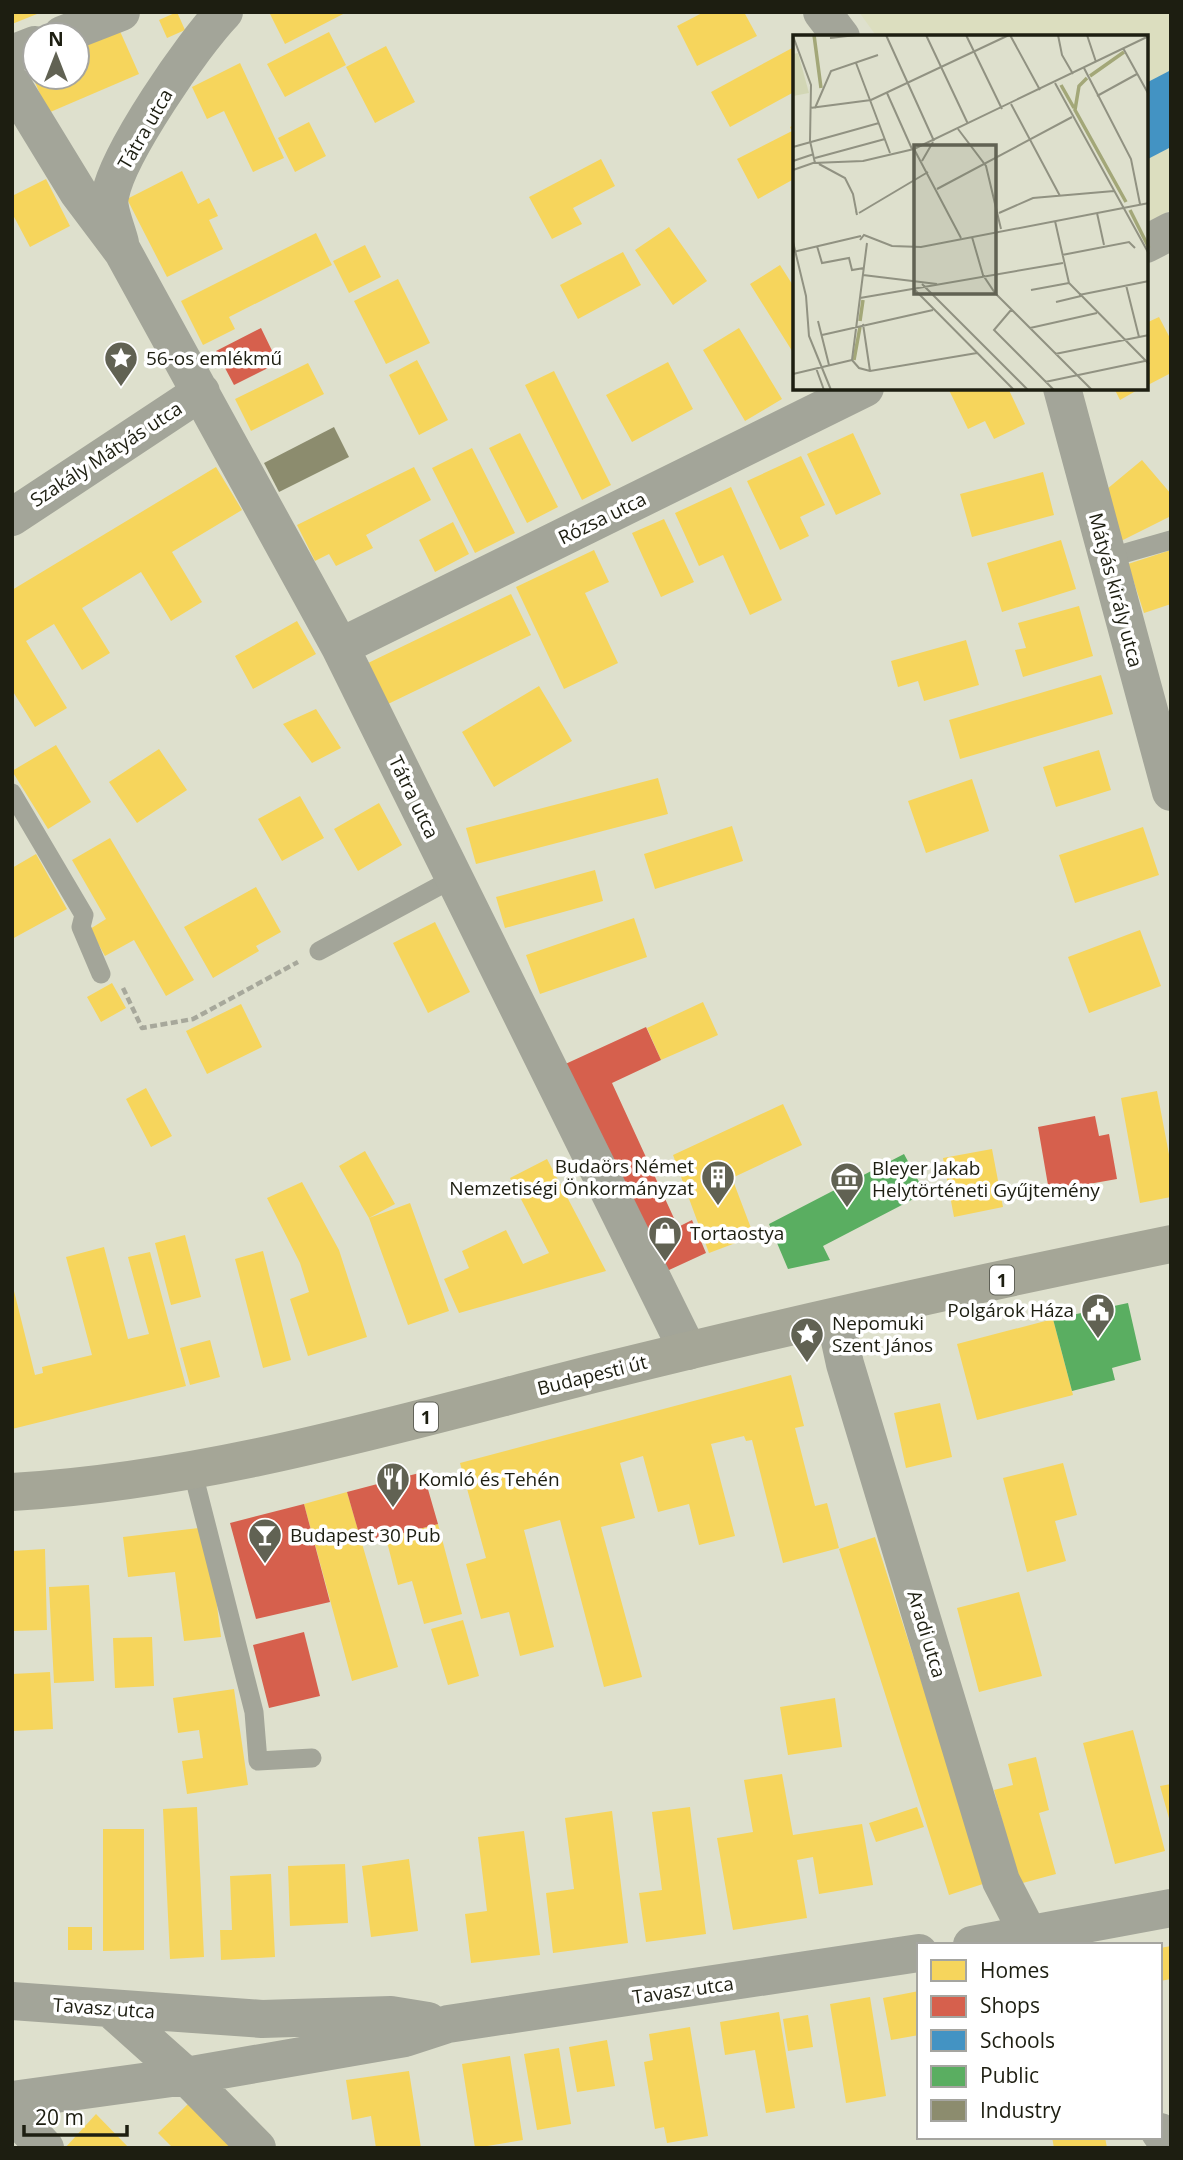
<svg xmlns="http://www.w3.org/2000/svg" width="1183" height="2160" font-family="'Open Sans',sans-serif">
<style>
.built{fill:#dcdebf}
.homes{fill:#f6d55c}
.shops{fill:#d6604d}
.schools{fill:#4393c3}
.public{fill:#5aae61}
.industry{fill:#8c8c6e}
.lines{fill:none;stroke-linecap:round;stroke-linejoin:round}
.path{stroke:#a7a89b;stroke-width:4.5;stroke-dasharray:7 3.5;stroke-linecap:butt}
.service{stroke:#a3a599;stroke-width:19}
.minor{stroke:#a3a599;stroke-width:38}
.primary{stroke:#a5a697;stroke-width:38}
.labels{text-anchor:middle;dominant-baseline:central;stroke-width:7;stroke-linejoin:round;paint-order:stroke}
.shield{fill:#fff;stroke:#616258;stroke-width:2}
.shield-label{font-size:18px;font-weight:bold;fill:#1d1e11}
.street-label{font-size:19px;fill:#1d1e11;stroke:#fff}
.poi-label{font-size:19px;fill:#1d1e11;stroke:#fff;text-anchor:start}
.inset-river{fill:none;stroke:#a3a778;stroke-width:3.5}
.inset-road{fill:none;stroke:#919282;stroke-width:2}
.view{fill:#616253;fill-opacity:0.15;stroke:#616253;stroke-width:3.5}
.inset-edge{fill:none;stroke:#1d1e11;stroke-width:3.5}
</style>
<rect width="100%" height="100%" fill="#dee0cd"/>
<path class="built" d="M859 12H1171V210L1146 223V37H877Z"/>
<path class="homes" d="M12 12H42L12 24Z
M177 12 185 30 167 38 159 20Z
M269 12H347L285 44Z
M704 12H744L757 36 697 66 677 26Z
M119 29 139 74 48 113 29 68 35 65V77H77V47Z
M329 32 346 65 285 97 267 64Z
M386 46 415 102 375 123 346 67Z
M794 47V92L730 127 711 92Z
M240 63 284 158 253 172 224 111 207 119 192 87Z
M309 122 326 156 295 172 278 138Z
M794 125V179L758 199 737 159 792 131 790 127Z
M601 159 615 186 573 208 582 224 552 239 529 197Z
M182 171 198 204 209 198 218 216 209 220 223 249 167 277 127 199Z
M46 179 70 226 30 247 12 213V196Z
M669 227 707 281 673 305 635 250Z
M316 233 332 265 229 317 235 329 203 345 181 301Z
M365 245 381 277 349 293 333 261Z
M623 252 641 285 578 319 560 285Z
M780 265 794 287V354L750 284Z
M398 279 430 343 386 364 354 301Z
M1159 317 1171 340V373L1146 386V323Z
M739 328 782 399 745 421 703 350Z
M417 360 448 420 419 435 389 375Z
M668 362 693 409 632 442 606 395Z
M308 363 324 394 251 431 235 399Z
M554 371 611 485 582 500 525 385Z
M948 388H1008L1025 424 994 439 985 421 968 429Z
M1114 388H1141L1120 400Z
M520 433 558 507 527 523 489 448Z
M853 433 881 494 836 515 807 454Z
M472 448 515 533 475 553 432 468Z
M801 456 825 505 800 517 809 536 780 550 747 481Z
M1142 460 1171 494V516L1115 544 1101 494Z
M216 467 242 510 172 552 202 602 171 621 141 572 82 608 110 653 82 670 54 624 26 641 67 708 35 727 12 690V590Z
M414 467 431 500 366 535 373 548 336 566 329 554 315 561 297 525Z
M1043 472 1054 515 972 537 960 494Z
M731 487 782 600 750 615 723 555 699 566 675 513Z
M664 519 694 582 661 597 632 533Z
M453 522 469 554 435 572 419 540Z
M1061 540 1076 589 1002 612 987 563Z
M594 550 609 582 585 593 618 663 564 689 516 587Z
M1171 550V604L1144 613 1128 564Z
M511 594 531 635 388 704 368 663Z
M1079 606 1093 656 1023 677 1015 650 1026 648 1018 623Z
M297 621 316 654 253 689 235 656Z
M966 640 979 685 924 701 918 681 898 687 891 661Z
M1101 675 1113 714 960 759 949 720Z
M539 686 572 741 494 787 462 732Z
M316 709 341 748 312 763 283 724Z
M56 745 91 802 48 829 12 771Z
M159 749 187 790 137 823 109 782Z
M1099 750 1111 790 1056 807 1043 767Z
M658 778 668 814 476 864 466 828Z
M972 779 989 831 926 853 908 801Z
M300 796 324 838 282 861 258 819Z
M379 803 402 845 358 871 334 829Z
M732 826 743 861 655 889 644 854Z
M1143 827 1159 875 1075 903 1059 855Z
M110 838 194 980 166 996 134 940 105 956 90 929 106 919 72 860Z
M36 854 67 909 12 939V868Z
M595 870 603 901 505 928 496 897Z
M256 887 281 932 256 946 259 951 213 978 184 927Z
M634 918 647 957 540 994 526 955Z
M435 922 470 992 428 1013 393 943Z
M1140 930 1161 986 1089 1013 1068 957Z
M112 983 126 1008 101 1022 87 997Z
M703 1002 718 1035 661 1060 647 1028Z
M241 1004 262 1047 207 1074 186 1031Z
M146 1088 172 1136 151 1147 126 1099Z
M1157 1091 1171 1165V1197L1140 1203 1121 1098Z
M783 1104 802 1145 732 1178 754 1236 709 1253 673 1155Z
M992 1149 1003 1207 954 1217 943 1158Z
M365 1151 395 1204 369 1218 410 1203 449 1311 408 1325 369 1218 339 1166Z
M547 1159 606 1271 459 1313 444 1279 469 1268 462 1251 506 1230 523 1264 549 1253 510 1178Z
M302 1182 339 1250 367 1337 308 1356 290 1299 309 1292 300 1263 267 1198Z
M185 1235 201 1297 171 1305 155 1243Z
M104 1247 128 1339 149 1334 128 1257 150 1252 186 1386 12 1429V1283L35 1375 43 1373 42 1367 92 1355 66 1257Z
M263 1251 291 1360 263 1368 235 1259Z
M1053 1319 1073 1395 977 1420 957 1344Z
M210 1340 220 1377 190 1385 180 1348Z
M791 1375 804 1426 795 1428 815 1506 827 1503 839 1548 783 1563 752 1440 746 1441 744 1436 711 1444 735 1536 699 1545 689 1504 658 1512 643 1456 620 1463 635 1518 601 1527 642 1677 604 1687 560 1520 524 1530 554 1647 520 1656 509 1612 481 1619 466 1564 486 1558 460 1463Z
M940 1403 952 1457 906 1468 894 1413Z
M1063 1463 1077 1515 1055 1521 1066 1561 1027 1572 1003 1478Z
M347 1492 398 1667 352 1681 304 1504Z
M438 1524 462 1614 424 1624 412 1581 398 1585 386 1538Z
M207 1527 221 1637 184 1641 175 1572 128 1577 123 1537Z
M875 1537 986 1883 949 1895 839 1549Z
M45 1549 47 1630 12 1631V1551Z
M89 1585 94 1681 54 1683 49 1587Z
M1019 1592 1042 1676 979 1692 957 1608Z
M463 1620 479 1676 448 1685 431 1629Z
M152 1637 154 1686 115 1688 113 1638Z
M50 1672 53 1729 12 1731V1674Z
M234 1689 248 1785 187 1794 182 1761 203 1758 199 1730 178 1733 173 1698Z
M835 1698 842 1747 788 1755 780 1707Z
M1133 1730 1165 1851 1115 1864 1083 1743Z
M1036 1757 1049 1810 1039 1813 1056 1874 1019 1884 994 1790 1013 1785 1008 1764Z
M782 1774 793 1835 862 1824 873 1885 819 1894 813 1857 797 1860 807 1918 733 1930 717 1838 753 1832 744 1780Z
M1171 1784V1822H1170L1160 1786Z
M197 1807 204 1957 170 1959 163 1809Z
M690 1807 706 1934 646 1942 639 1893 662 1890 652 1812Z
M917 1807 924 1827 876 1842 869 1823Z
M612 1811 628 1943 553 1953 546 1893 574 1889 565 1818Z
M103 1829H144V1950L103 1951Z
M524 1831 540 1955 471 1963 465 1914 487 1911 478 1837Z
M409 1859 418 1931 371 1937 362 1866Z
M345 1864 348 1923 290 1926 288 1866Z
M271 1874 275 1957 221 1960 220 1930H232L230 1876Z
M68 1927H92V1950H68Z
M1171 1946V1979L1160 1981V1948Z
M919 1991V2035L891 2040 883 1998Z
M870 1997 886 2096 846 2103 830 2004Z
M779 2012 795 2108 766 2113 755 2050 725 2055 720 2022Z
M808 2015 813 2047 788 2051 783 2019Z
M690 2027 708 2136 667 2143 664 2127 655 2129 644 2062 653 2060 649 2034Z
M607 2040 615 2086 577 2092 569 2047Z
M559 2048 571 2124 537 2130 524 2054Z
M510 2056 523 2140 475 2148 462 2064Z
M409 2071 421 2148H376L371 2116 352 2120 346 2080Z
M188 2104 232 2148H173L158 2133Z
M96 2114 129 2148H65Z
M1052 2137H1105L1107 2148H1054Z"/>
<path class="shops" d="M261 328 278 363 234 385 216 351Z
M646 1027 661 1060 612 1083 678 1227 692 1220 706 1253 656 1276 561 1066Z
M1095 1116 1099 1136 1109 1134 1117 1179 1049 1191 1038 1127Z
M423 1472 438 1524 362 1544 347 1492Z
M304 1504 330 1602 256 1619 230 1523Z
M304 1632 320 1696 269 1708 253 1645Z"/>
<path class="schools" d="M1171 70V147L1146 160V83Z"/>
<path class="public" d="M904 1154 925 1193 823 1246 830 1260 788 1269 769 1224Z
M1128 1303 1141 1360 1112 1368 1115 1380 1072 1391 1053 1319Z"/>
<path class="industry" d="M334 427 349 457 279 492 264 463Z"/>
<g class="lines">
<path class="path" d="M123 988 142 1028 193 1019 298 962"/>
<path class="service" d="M1108 558 1171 540
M12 793 84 915 81 927 101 974
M319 951 454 878
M192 1469 254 1712 258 1761 312 1758"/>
<path class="minor" d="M822 12 841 37
M62 35 121 12
M12 54 35 45
M12 84 78 192 123 252 340 647 688 1351
M120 243C117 230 107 208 110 196 118 153 193 44 224 12
M1146 244 1171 231
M1062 388 1171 792
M12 517 201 392
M340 647 865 388
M835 1318 845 1364 1001 1881 1034 1945
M972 1945 1171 1908
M12 2001 262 2019 391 2015 428 2021
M111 2009 186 2076 257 2148
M12 2100 186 2076 405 2038 448 2024 919 1953
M12 2104 22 2123 45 2148
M1160 2132 1171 2148"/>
<path class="primary" d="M12 1492C213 1480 407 1421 601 1372 790 1325 980 1283 1171 1244"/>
</g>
<defs>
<g id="sight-pin" transform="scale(1.75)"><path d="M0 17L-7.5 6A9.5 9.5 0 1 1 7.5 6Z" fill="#616253" stroke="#fff"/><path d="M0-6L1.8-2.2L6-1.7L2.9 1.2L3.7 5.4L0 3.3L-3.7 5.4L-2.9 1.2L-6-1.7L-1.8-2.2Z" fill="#fff"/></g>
<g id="building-pin" transform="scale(1.75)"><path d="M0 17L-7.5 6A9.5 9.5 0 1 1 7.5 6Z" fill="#616253" stroke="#fff"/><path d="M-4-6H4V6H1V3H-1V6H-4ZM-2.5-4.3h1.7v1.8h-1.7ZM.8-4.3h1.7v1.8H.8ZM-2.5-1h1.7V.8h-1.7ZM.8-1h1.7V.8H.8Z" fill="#fff"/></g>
<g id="museum-pin" transform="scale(1.75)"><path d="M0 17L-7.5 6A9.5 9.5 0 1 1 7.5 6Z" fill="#616253" stroke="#fff"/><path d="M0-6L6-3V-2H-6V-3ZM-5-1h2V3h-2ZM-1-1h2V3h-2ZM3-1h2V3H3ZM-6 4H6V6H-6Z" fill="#fff"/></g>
<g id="shop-pin" transform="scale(1.75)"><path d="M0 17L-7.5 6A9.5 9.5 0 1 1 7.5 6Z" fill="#616253" stroke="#fff"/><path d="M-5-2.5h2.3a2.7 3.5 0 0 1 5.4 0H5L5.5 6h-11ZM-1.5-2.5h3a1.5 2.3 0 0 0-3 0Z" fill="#fff"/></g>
<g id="civic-pin" transform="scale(1.75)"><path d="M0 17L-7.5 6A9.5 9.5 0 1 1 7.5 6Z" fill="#616253" stroke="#fff"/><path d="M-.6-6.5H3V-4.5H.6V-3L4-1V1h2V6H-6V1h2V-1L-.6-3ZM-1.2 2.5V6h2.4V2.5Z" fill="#fff"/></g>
<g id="restaurant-pin" transform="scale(1.75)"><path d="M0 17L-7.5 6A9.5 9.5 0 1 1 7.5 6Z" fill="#616253" stroke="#fff"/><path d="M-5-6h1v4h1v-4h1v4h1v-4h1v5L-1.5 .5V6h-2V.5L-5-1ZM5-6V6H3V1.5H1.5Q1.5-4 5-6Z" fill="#fff"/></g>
<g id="bar-pin" transform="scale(1.75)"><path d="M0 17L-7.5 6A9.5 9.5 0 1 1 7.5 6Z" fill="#616253" stroke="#fff"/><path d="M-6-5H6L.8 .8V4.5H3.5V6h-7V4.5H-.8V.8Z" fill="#fff"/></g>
</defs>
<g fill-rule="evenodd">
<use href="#sight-pin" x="121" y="358"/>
<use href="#building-pin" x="718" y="1177"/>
<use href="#museum-pin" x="847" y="1179"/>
<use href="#shop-pin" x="665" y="1233"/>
<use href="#civic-pin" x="1098" y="1310"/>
<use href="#sight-pin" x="807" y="1334"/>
<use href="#restaurant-pin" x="393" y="1479"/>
<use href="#bar-pin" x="265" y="1535"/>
</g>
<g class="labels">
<g class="shield">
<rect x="990" y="1265.5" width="24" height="29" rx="5"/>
<rect x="414" y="1402.5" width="24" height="29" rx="5"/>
</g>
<g class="shield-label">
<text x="1002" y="1280">1</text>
<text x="426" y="1417">1</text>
</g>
<g class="street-label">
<text transform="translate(145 129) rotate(-60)">Tátra utca</text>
<text transform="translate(106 454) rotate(-33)">Szakály Mátyás utca</text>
<text transform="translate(602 518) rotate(-26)">Rózsa utca</text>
<text transform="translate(1116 590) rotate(75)">Mátyás király utca</text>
<text transform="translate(414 797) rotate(64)">Tátra utca</text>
<text transform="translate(592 1375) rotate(-14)">Budapesti út</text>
<text transform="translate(927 1634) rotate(73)">Aradi utca</text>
<text transform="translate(683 1990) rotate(-8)">Tavasz utca</text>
<text transform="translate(104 2008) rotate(4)">Tavasz utca</text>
</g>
<g class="poi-label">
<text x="146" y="358">56-os emlékmű</text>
<text x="694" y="1166" text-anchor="end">Budaörs Német<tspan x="694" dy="22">Nemzetiségi Önkormányzat</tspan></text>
<text x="872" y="1168">Bleyer Jakab<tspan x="872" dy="22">Helytörténeti Gyűjtemény</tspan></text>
<text x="690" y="1233">Tortaostya</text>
<text x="1074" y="1310" text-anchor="end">Polgárok Háza</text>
<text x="832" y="1323">Nepomuki<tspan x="832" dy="22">Szent János</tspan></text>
<text x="418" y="1479">Komló és Tehén</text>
<text x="290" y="1535">Budapest 30 Pub</text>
</g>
</g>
<g transform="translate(793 35)">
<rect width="355" height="355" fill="#dee0cd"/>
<path d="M5 18 16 58 0 61V19Z" fill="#d2d6b5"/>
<path class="inset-river" d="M21 0 28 53M297 41 331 17M294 43 286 51 282 75 333 167M268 50 281 73M337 175 356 213M67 286 70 265M61 325 67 292"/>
<path class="inset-road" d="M93 0 141 106M133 0 175 89M173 0 209 74M217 0 247 55M265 0 269 20 280 39M294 0 303 27M0 1 18 50 17 106 22 128M37 3 63 0M330 13 356 60M63 28 97 118M291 33 338 124 347 169M262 48 356 219M94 58 119 114M304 61 344 39M218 69 267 161M17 73 78 65 216 0M22 73 38 36 85 20M165 94 193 131 208 194M0 112 86 88M121 114 168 203M22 123 92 104M0 126 21 119M129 126 140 107M26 129 52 143 60 159 64 180 63 176M0 135 20 128 70 126 121 114 356 1M144 154 279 82M66 178 135 137M206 178 240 163 321 156M304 178 311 210M262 186 276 248 356 329M179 202 190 240 202 258 299 355M67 205 71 200 99 211 128 212 356 168M0 207 13 261 16 301 38 355M24 211 29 228 56 223 59 235 71 233M0 217 68 201M269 220 336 207 342 213M70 240 144 249M129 249 235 355M333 250 346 302M122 255 221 355M238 255 276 248M286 260 356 246M67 263 270 228M263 267 288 261M218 275 201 295 261 355M25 286 36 330M70 289 77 336M237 293 304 278M29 300 140 275M262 319 356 300M59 325 66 333 77 336 184 318M59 325 74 208M23 333 31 355M0 339 59 325M252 347 352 326"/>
<path class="view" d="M121 110H203V259H121Z"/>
<rect width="355" height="355" class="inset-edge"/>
</g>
<rect width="1183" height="2160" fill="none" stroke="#1d1e11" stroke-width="28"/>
<rect x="917" y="1943" width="245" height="196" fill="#ffffff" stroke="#a5a5a0" stroke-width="2"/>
<rect x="931" y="1960" width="35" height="21" fill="#f6d55c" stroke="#a5a5a0" stroke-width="2"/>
<text x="980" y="1978" font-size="21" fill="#1d1e11">Homes</text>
<rect x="931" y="1996" width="35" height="21" fill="#d6604d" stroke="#a5a5a0" stroke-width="2"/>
<text x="980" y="2013" font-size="21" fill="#1d1e11">Shops</text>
<rect x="931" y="2030" width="35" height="21" fill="#4393c3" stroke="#a5a5a0" stroke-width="2"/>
<text x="980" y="2048" font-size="21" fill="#1d1e11">Schools</text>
<rect x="931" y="2066" width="35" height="21" fill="#5aae61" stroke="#a5a5a0" stroke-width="2"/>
<text x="980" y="2083" font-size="21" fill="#1d1e11">Public</text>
<rect x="931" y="2100" width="35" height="21" fill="#8c8c6e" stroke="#a5a5a0" stroke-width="2"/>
<text x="980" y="2118" font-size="21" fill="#1d1e11">Industry</text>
<g transform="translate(56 56)"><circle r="33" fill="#ffffff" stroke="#a5a5a0" stroke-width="2"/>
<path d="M0-5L12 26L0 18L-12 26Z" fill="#616253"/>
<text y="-10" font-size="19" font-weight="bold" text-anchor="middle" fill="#1d1e11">N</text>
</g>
<path d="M24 2125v10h103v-10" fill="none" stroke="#1d1e11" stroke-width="3.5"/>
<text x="35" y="2125" font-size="21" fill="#1d1e11" stroke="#ffffff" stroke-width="5" paint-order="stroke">20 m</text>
</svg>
